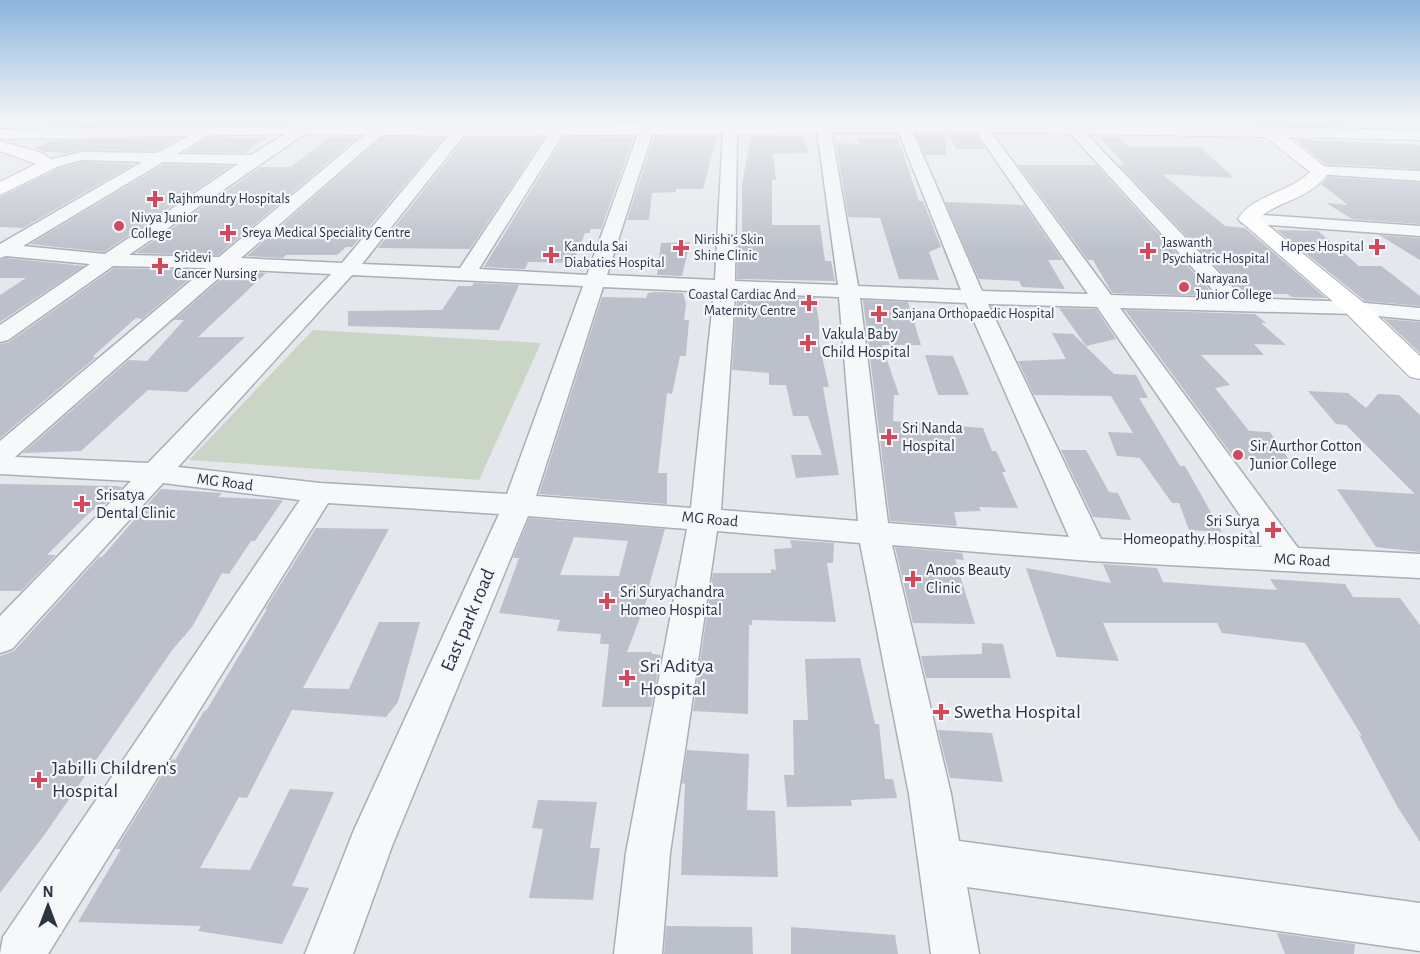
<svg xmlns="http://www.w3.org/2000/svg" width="1420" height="954" font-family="'Alegreya Sans',sans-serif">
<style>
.green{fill:#c9d6c5}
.building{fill:#bbc0ca;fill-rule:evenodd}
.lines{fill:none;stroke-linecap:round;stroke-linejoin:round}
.street-casing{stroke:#a9aeb7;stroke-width:3}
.secondary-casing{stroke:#a9aeb7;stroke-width:2}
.street{fill:#f7f8fa;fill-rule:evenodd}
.secondary{fill:#fff;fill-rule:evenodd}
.poi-dot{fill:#d1495b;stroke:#f4f6f9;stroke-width:2}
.labels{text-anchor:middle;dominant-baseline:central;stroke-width:4.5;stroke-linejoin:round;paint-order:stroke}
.far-poi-label{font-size:14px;fill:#2b3445;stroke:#f4f6f9;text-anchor:start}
.poi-label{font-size:16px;fill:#2b3445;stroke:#f4f6f9;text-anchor:start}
.street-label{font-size:16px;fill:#2b3445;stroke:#f4f6f9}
.near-street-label{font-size:20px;fill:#2b3445;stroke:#f4f6f9}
.near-poi-label{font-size:20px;fill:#2b3445;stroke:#f4f6f9;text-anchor:start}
</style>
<rect width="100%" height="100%" fill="#e4e7ec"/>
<path class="green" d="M313 330 541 343 479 480 189 460Z"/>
<path class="building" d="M106 119H292L285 124 90 126Z
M452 119H721V121L449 123Z
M949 134H975L985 149H956Z
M916 135H945L946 155H925Z
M717 136 703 189H676V192L652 193 649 220H627L654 137Z
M751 136H803L809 153 773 154 776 180H772V225H820L825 261H831L835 281 737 279 738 243H742V184Z
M267 137 244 153 185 152 208 138Z
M329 137H358L218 255 136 253 261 167H291Z
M382 137 444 138 352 247H346L337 255H286L283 258 247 256Z
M564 137H634L601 229H590V233H585L573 263 528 262 525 269 484 267Z
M1100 137H1118L1129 147H1200L1234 178 1162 174 1225 226 1245 228 1326 298 1292 297 1287 294H1242L1119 165H1125Z
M179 138 156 151 82 150 68 153 45 152 34 148 53 140Z
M465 138H544L470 249 378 248Z
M898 138 919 201H923L941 247 929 252 939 280 899 279 880 218 848 217 836 143 860 144 858 139Z
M1295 139 1420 145V169L1325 164Z
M82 162 134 164 23 228 0 227V197L57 169Z
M164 164 231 166 104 252 30 244Z
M1018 165H1096L1215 296 1112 293 1093 260H1088Z
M1328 177 1420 183V224L1352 219 1326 203 1348 205 1321 184Z
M945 202 1024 205 1062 260H1048L1065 289 1022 287 1019 281 979 279Z
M1277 230 1318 231 1359 266H1381L1389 272 1420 296V306L1365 301Z
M1379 235 1420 238V260Z
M690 242 682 276 657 275 661 243Z
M6 258 84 266 0 322V295L26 278H0V260Z
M114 268 200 270 142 319 136 318 92 357H96L0 438V344L9 342Z
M230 271 266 273 198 337H245L187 392 148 390 81 451 23 453 129 360 147 361 184 320H174Z
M474 283 519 285 499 330 348 326V311L442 310 458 286H472Z
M655 292 683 293 686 304 684 320H689L686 356H680L672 394 667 393 658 473H667V504L539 494 602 297 646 298 648 293Z
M737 295 815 298 819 322V344L829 387H823L839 475 796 478 791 455H822L808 416H793L786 385H769V373L732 370Z
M863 300 908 302 921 345H882L899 395H894L893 421 983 428 992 451H996L1006 472H1002L1018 508 979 507 981 511 954 512 957 526 890 521Z
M1059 308 1096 309 1116 339 1086 346Z
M1125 310 1255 314 1266 323H1261L1286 345 1254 344 1264 355H1201L1230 385 1215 388 1249 431 1270 432 1290 461 1235 459Z
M1384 319 1420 322V353Z
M1052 333 1073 334 1114 374 1136 375 1148 398H1139L1180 466H1185L1222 532 1189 530 1179 503H1172L1140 458 1117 456 1108 432 1133 433 1111 396 1034 395 1018 361 1066 359Z
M925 355 953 356 969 395H938Z
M1308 391 1348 393 1366 408 1378 394 1399 395 1420 415V552L1376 547 1337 489 1415 494 1346 425 1336 424Z
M1061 450H1086L1109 492 1118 493 1131 520 1093 517Z
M0 484 115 486 122 487 105 504H100L87 515 47 555H56L21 591H0Z
M161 489 222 493 218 497 283 500 255 541H251L229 574 222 573 192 627 173 649 45 834 0 893V656L14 651 99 557H102Z
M529 518 665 529 649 586H652L627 652H652V654L661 655 651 707H602L609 644H600L601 634 557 631 560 620 499 613 519 558H513ZM574 537 628 541 619 576 560 575Z
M316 528 389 529 303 688 349 689 379 622H420L398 702 386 717 292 710 247 798 239 797 200 868 250 870 290 789 334 792 292 886 309 888 282 944 198 931 201 926 78 922 121 849H116L172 759 175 760 204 711H206L267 609H265Z
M790 540 834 543 833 563H827L836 622 752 620V625H749L748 714 693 711 713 573H771V569L776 570 774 549 792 548Z
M895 547 962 553 964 560 955 559 975 624 913 623Z
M1103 564 1157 568 1163 582 1277 590 1270 579 1345 584 1353 597 1400 598 1420 625V842L1397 806 1359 735 1362 736 1305 643 1222 633 1217 623H1103L1119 661 1057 657 1026 568 1111 583Z
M982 643 1003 644 1011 678H926L921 656 982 654Z
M860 658 875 724H879L885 779H893L897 798 851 800 852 806 787 807 784 775H794L793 720H808L805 659Z
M938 730 992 733 1003 782 950 778Z
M687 750 749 754 747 810 775 811 778 877 681 875 685 784 682 783Z
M538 800 597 802 590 848H600L593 900 529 898 543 829 532 828Z
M666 926 752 927 753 954H664Z
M791 927 895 935 898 954H791Z
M1277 933 1355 944 1354 954H1285Z"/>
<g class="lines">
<g class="street-casing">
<path id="street" d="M309 119H326L129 255 219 257 375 126H385L387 129 385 132 241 258 342 263 455 128H465L467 131 465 134 362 264 460 268 553 128 558 127 565 131 479 269 587 275 639 131 646 127 653 131 607 275 715 280 723 130 730 126 737 130 735 281 838 285 817 130 824 126 831 130 858 286 961 290 897 128 904 124 911 128 982 291 1088 294 975 130 963 119H979L985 124 1111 295 1220 298 1069 132 1067 129 1074 125 1079 126 1243 298 1355 302 1420 308V320L1355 314 1120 308 1298 548 1420 554V578L1091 561 892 545 951 794 959 841 1420 903V951L967 887 979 954H931L909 794 860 543 717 531 670 853 662 954H614L626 853 687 529 528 516 392 846 353 954H305L354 830 499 514 328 503 48 954H0L3 937 300 500 163 483 12 649 0 653V616L131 481 0 474V441L206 268 113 266 8 340 0 342V325L90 264 6 256 0 258V244L142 162 82 160 49 169 41 164 44 161 82 152 157 153 207 126 214 130 212 133 177 154 251 155ZM163 162 238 164 105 254 23 246ZM229 269 331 274 148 463 15 457ZM352 275 583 286 507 494 320 483 178 467ZM603 287 714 292 691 508 536 496ZM735 293 839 297 858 521 721 510ZM860 298 966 303 1069 537 888 523ZM988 304 1097 307 1262 547 1101 539Z
M1321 166 1420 171V181L1316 174 1313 171 1316 168Z
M1248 214 1420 226V236L1242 223 1239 219 1242 215Z"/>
</g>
<g class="secondary-casing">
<path id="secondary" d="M980 122 1420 130V140L1288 137 1330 171C1309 201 1281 199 1259 218L1364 303 1420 356V379L1410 377 1346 313 1238 219C1251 196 1290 192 1310 172L1266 137 980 132 460 136 304 134 0 139V129C327 124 653 125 980 122Z
M0 141 42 153 58 164 55 168 0 195V182L36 164 0 151Z"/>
</g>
<use href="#street" class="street"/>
<use href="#secondary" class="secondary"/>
</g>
<linearGradient id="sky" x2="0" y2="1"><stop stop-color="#8bb4dd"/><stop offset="0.47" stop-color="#f3f4f6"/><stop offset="1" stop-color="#f3f4f6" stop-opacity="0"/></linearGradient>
<rect width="1420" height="253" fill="url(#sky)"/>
<g class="poi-dot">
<path d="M152 190h6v6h6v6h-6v6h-6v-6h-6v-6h6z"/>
<circle cx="119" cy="226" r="6"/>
<path d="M225 224h6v6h6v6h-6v6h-6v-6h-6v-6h6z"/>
<path d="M1374 238h6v6h6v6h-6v6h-6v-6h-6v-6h6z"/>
<path d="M678 239h6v6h6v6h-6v6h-6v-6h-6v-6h6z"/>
<path d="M1145 242h6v6h6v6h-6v6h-6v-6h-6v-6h6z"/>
<path d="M548 246h6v6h6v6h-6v6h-6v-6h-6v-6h6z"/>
<path d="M157 257h6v6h6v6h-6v6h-6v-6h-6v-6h6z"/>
<circle cx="1184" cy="287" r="6"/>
<path d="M806 294h6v6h6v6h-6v6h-6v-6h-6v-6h6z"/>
<path d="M876 305h6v6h6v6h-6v6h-6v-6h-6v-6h6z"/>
<path d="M805 334h6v6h6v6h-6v6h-6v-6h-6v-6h6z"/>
<path d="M886 428h6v6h6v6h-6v6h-6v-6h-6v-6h6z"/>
<circle cx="1238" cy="455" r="6"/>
<path d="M79 495h6v6h6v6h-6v6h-6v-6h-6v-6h6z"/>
<path d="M1270 521h6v6h6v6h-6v6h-6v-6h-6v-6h6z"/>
<path d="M910 570h6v6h6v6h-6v6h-6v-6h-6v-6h6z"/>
<path d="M604 592h6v6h6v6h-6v6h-6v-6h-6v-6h6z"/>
<path d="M624 669h6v6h6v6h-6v6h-6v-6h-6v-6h6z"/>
<path d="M938 703h6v6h6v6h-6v6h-6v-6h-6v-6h6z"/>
<path d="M36 771h6v6h6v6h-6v6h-6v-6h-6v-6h6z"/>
</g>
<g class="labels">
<g class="far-poi-label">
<text x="168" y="199">Rajhmundry Hospitals</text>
<text x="131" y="218">Nivya Junior<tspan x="131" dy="16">College</tspan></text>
<text x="242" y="233">Sreya Medical Speciality Centre</text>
<text x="694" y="240">Nirishi's Skin<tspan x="694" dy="16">Shine Clinic</tspan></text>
<text x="1162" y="243">Jaswanth<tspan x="1162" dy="16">Psychiatric Hospital</tspan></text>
<text x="564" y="247">Kandula Sai<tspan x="564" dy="16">Diabaties Hospital</tspan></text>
<text x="1364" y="247" text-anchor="end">Hopes Hospital</text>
<text x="174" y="258">Sridevi<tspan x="174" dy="16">Cancer Nursing</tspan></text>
<text x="1196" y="279">Narayana<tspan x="1196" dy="16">Junior College</tspan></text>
<text x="796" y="295" text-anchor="end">Coastal Cardiac And<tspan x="796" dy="16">Maternity Centre</tspan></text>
<text x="892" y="314">Sanjana Orthopaedic Hospital</text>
</g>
<g class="poi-label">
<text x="822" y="334">Vakula Baby<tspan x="822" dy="18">Child Hospital</tspan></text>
<text x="902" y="428">Sri Nanda<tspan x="902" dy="18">Hospital</tspan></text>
<text x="1250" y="446">Sir Aurthor Cotton<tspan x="1250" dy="18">Junior College</tspan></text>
<text x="96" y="495">Srisatya<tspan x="96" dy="18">Dental Clinic</tspan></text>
<text x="1260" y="521" text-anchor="end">Sri Surya<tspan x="1260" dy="18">Homeopathy Hospital</tspan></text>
<text x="926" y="570">Anoos Beauty<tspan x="926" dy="18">Clinic</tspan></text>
<text x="620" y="592">Sri Suryachandra<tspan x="620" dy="18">Homeo Hospital</tspan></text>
</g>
<g class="street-label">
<text transform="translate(225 482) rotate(7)">MG Road</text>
<text transform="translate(710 519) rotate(5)">MG Road</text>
<text transform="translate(1302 560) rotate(3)">MG Road</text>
</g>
<g class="near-street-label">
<text transform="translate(468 620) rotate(-67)">East park road</text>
</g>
<g class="near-poi-label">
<text x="640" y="666">Sri Aditya<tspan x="640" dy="23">Hospital</tspan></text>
<text x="954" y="712">Swetha Hospital</text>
<text x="52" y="768">Jabilli Children's<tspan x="52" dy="23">Hospital</tspan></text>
</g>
</g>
<g transform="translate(48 906)" stroke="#f4f6f9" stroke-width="4.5" paint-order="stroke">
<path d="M0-4.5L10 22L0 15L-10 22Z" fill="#2b3445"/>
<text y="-9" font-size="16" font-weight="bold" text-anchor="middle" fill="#2b3445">N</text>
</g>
</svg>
